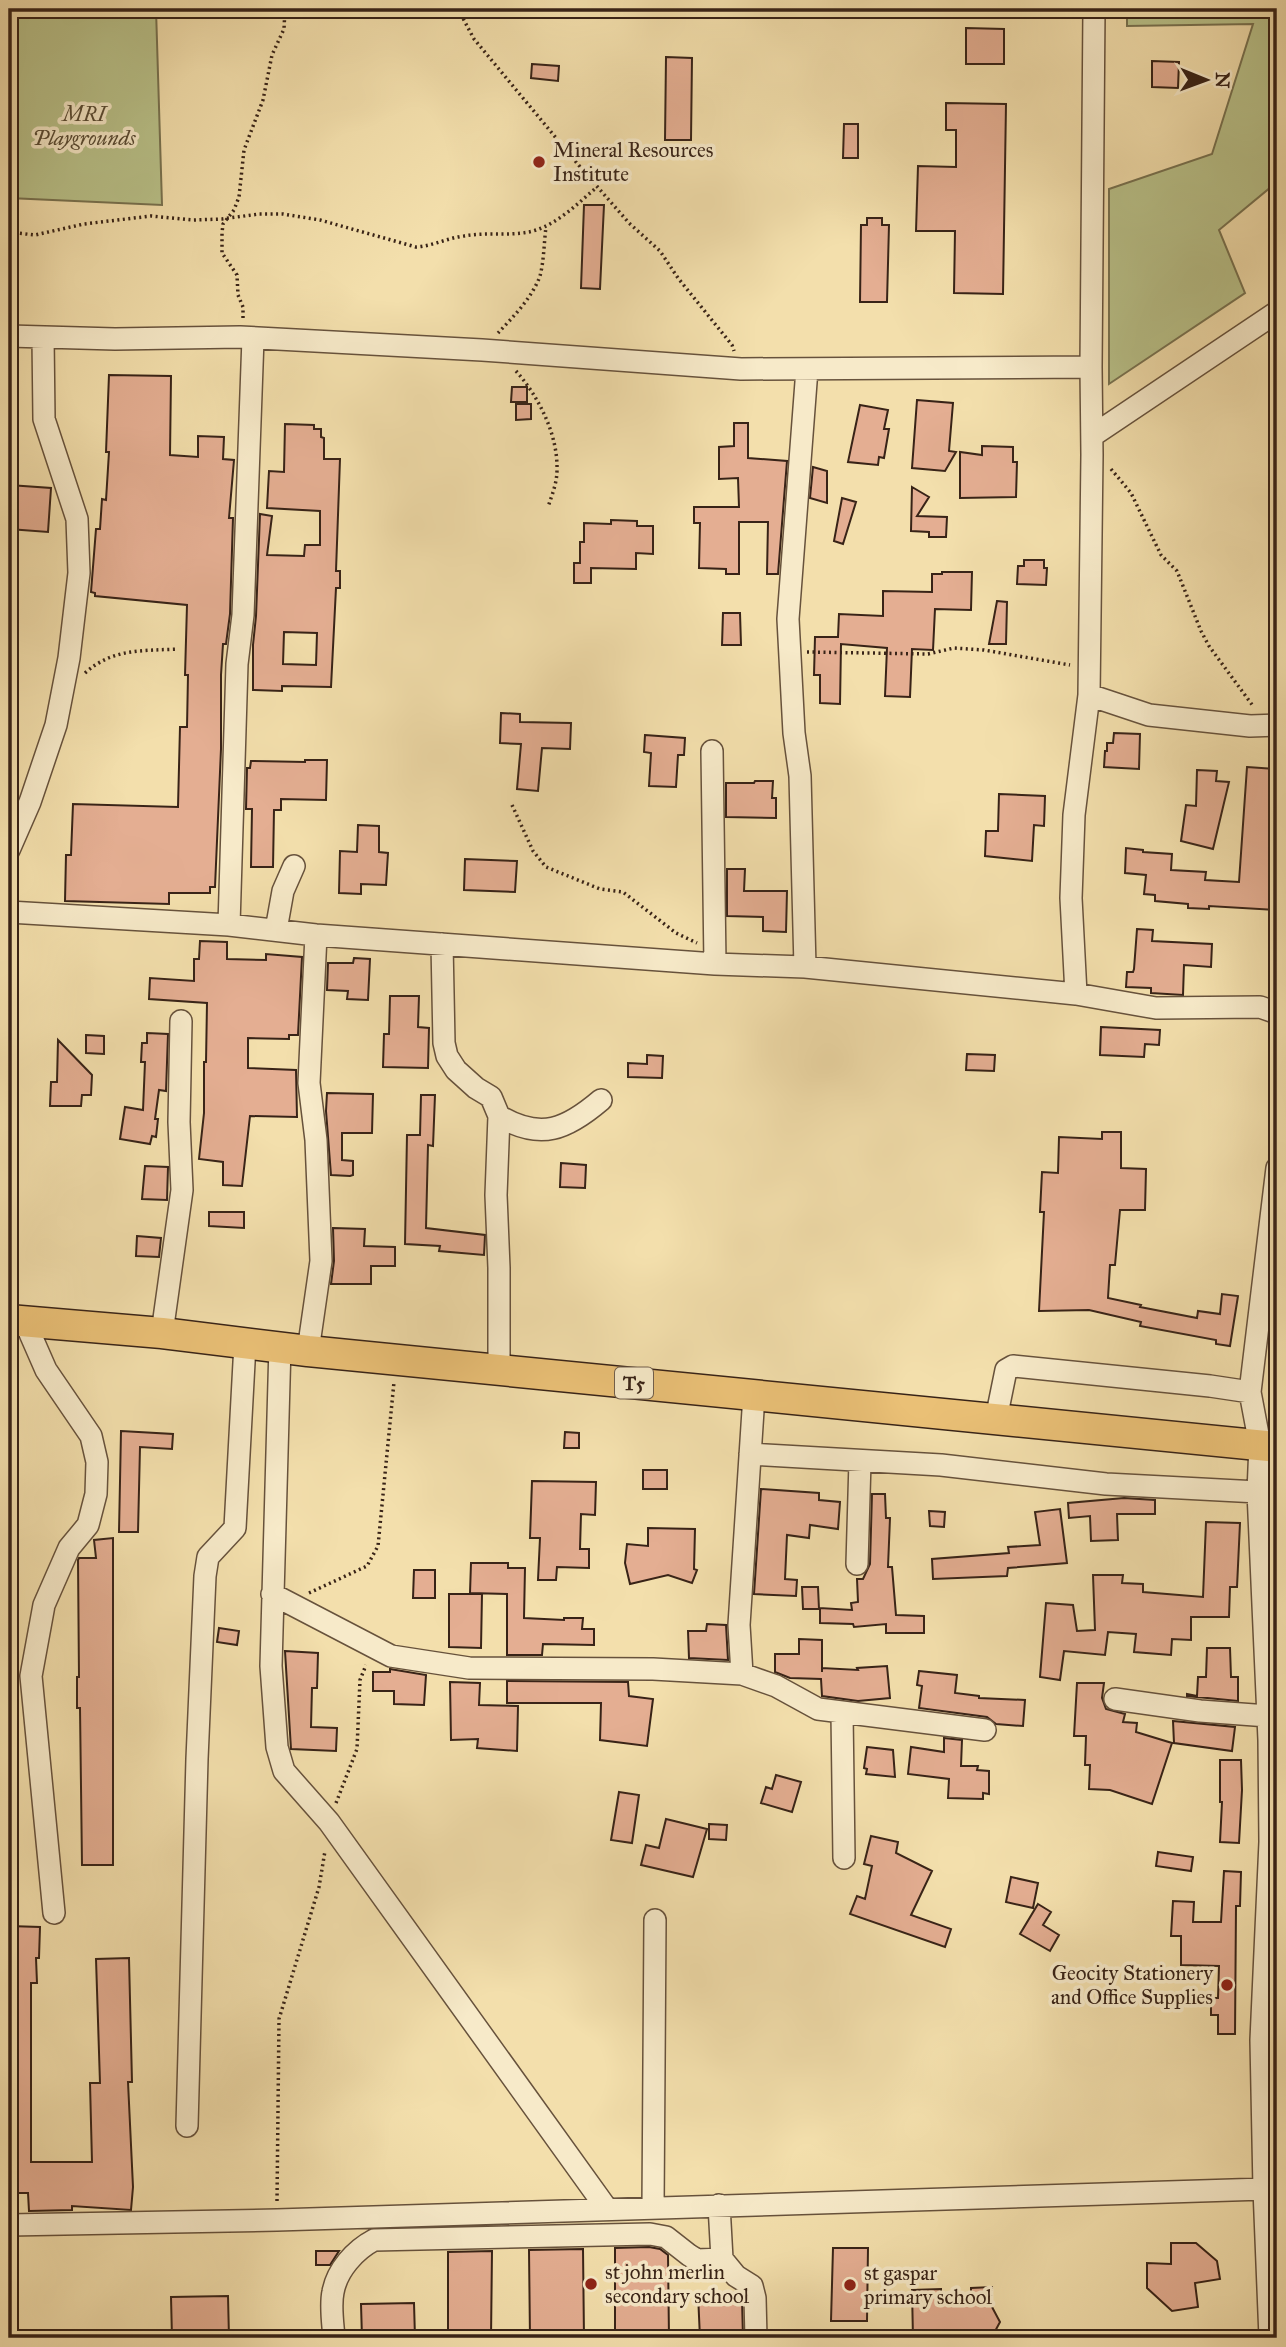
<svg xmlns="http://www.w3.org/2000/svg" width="1286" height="2347" font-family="'IM FELL Great Primer',serif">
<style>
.green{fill:#b9c28a;stroke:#787250;stroke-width:2}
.building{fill:#e4ae92;stroke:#382317;stroke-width:2;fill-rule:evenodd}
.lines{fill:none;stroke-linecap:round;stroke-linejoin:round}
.minor-casing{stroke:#67523c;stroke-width:24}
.highway-casing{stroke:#382317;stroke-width:33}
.path{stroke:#382317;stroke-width:3.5;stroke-dasharray:2 3.5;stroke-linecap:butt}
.minor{stroke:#f7eac9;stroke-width:21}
.highway{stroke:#eac076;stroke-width:30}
.poi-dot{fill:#8f2418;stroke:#f7eac9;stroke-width:2.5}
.labels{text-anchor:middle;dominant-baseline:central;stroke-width:7;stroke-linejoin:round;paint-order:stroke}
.shield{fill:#f7eac9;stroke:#715f4c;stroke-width:2}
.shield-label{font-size:19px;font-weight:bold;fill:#382317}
.park-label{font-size:21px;font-style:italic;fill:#584b34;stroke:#f7eac9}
.poi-label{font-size:21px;fill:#382317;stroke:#f7eac9;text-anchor:start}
</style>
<rect width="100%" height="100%" fill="#f3dfac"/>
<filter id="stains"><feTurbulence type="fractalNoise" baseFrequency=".00286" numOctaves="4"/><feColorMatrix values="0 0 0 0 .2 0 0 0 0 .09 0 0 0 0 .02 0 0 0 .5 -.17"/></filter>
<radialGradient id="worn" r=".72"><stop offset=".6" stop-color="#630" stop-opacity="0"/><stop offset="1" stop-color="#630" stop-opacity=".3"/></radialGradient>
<path class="green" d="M9 9H156L162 205 9 198Z
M1127 9H1277V182L1219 230 1245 293 1109 384V189L1212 154 1253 24 1127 26Z"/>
<path class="building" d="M966 28 1004 29V64H966Z
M666 57 692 58 691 140H665Z
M1152 61 1179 62 1178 88 1152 87Z
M532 64 559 66 558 81 531 78Z
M946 103 1006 104 1003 294 954 293 955 231H916L918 166 956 167V130H946Z
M844 124H858V158H843Z
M584 205H604L600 289 581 288Z
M867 218H882V225H889L887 302H860L861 225H867Z
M109 375 171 376 170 455 198 457V436L224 437 223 459 234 460 229 518H233L230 614 226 644H223L221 675V749L215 887H210V893H169V904L65 901 66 855H71L73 804 178 807 180 727H187L188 675H185L187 605 95 596V593L91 592 96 529H100L102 499 106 500 109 452H106Z
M512 387H527V402H511Z
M917 400 953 403 949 451 956 452 945 471 912 468Z
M516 404H531V419L516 420Z
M860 405 888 410 884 429H889L884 458 879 457 878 465 848 462Z
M734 423H748V458L787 461 778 574H767L768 522H739V574H726V569L699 568 700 523H694V507H739L738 478 719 479V447L734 446Z
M285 424 314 425V429H321V437L324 438V459H340L336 571H340V588H336L331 687 282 686V691L253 690V645L256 616 260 514 272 516 267 555 304 556 305 545H320V511L267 508 269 471 284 472ZM284 632 317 633 316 665 283 664Z
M982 446 1013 447V462H1017L1016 497 960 498V452L982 455Z
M813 467 827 471V503L810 498Z
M9 485 51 488 48 532 9 529Z
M912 487 929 497 917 516 947 517 946 537H929V532L911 531Z
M842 498 856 502 843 544 834 541Z
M611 520 637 521V526H653V554L636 553V569L591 568V583H574V563H580V542H584V523L611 524Z
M1024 560H1044V568H1047L1046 585 1017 584 1018 566H1024Z
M942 572H972L971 610 935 609 933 650 912 649 910 697 885 696 887 648 841 644 840 704 820 703V675H814L815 637H838L839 614 883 616V591L932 592V574H942Z
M997 601 1007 602 1006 644H989Z
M723 613H740L741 645H722Z
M501 713 520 714V722L571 723 570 749 542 748 538 791 517 789 521 744 500 743Z
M1114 733 1140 734 1139 769 1104 767 1105 751H1107V743H1113Z
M645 735 685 738 684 755H678L676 787 649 786 651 753 644 752Z
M305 760H327L326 800 281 799V810H274L273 867H251L252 809H246L247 768H250L251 761 305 762Z
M1247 767 1277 769V910L1209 906V909L1188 908V904L1155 901V895L1144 894 1146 875 1125 873 1126 848 1143 850V852L1172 854 1171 870 1206 872 1205 880 1239 882Z
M1197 770 1217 771 1216 781 1229 782 1213 849 1181 841 1186 805 1196 806Z
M755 781H773L772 798H776V818L726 817V783H754Z
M999 794 1045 796 1044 826 1034 825 1032 861 985 856 986 831H998Z
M358 825 379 826V852L388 853 386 885 361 884V894L339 893 340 851 357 852Z
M465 859 517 861 515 892 464 890Z
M727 869H745L744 891H787L786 932 763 931V917L727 916Z
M1137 929 1153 930 1152 941 1212 944 1211 967 1184 965 1183 995 1151 993V988L1126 987 1127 972H1133L1134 969Z
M200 941 227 942V959L266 960V954L302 957 298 1035H289V1039L248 1038V1068L296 1070 297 1117 250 1116 242 1186 223 1185V1162L199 1159 204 1113V1062H206L207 1003 149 999 150 978 194 981V959H199Z
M354 958 370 959 368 1000 347 999 348 991 327 990 328 963H353Z
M390 996H419L418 1027 429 1028 428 1068 383 1067 384 1034H389Z
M1101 1027 1160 1030 1159 1045 1145 1044 1144 1057 1100 1055Z
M147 1033 168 1034 166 1091 159 1090 155 1119H158L156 1137 152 1136 150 1144 120 1139 125 1107 143 1110 145 1062H141L142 1043H147Z
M86 1035 104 1036V1054L86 1053Z
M58 1040 92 1075 91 1095H82L81 1106H50L51 1082H57Z
M967 1054 995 1055 994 1071 966 1070Z
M647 1055 663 1056 662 1078 628 1077V1063L647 1064Z
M327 1093 373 1094 372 1133H342V1160L353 1161V1175L350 1176 331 1175 326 1111Z
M421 1095H435L433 1146 428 1145 426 1228 485 1235 484 1255 439 1251 440 1246 405 1244 407 1135H420Z
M1102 1132H1121V1168L1146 1169 1145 1210H1120L1115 1265H1110L1108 1298 1141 1305 1140 1307 1197 1318 1198 1311 1220 1314 1222 1294 1238 1296 1230 1346 1216 1344V1340L1140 1326 1141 1322 1089 1310 1039 1311 1044 1212H1040L1042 1172 1058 1173 1059 1137 1102 1139Z
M561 1163 586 1165 585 1188 560 1187Z
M145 1166 168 1167 167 1200 142 1199Z
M209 1212H244V1228L209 1226Z
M333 1228 365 1229 364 1246 395 1247V1266H371V1284H331L334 1261Z
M137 1236 161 1238 159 1257 136 1256Z
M121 1431 173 1434 172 1449 140 1447 138 1532H119Z
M565 1432 579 1433V1448H564Z
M643 1470H667V1489H643Z
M532 1481 596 1482 595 1515 581 1514 580 1549H589V1568L557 1567 556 1580H538L540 1538H530Z
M761 1489 819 1493V1500L840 1502 838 1529 810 1525 809 1538 787 1535 785 1579 797 1580 796 1596 754 1594Z
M872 1494H885L886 1518H890L888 1567H892L896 1615 924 1616V1633H886V1624L854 1627 853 1624 820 1623V1608L852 1610 851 1603 858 1602 857 1579H863L870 1564Z
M1124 1498 1155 1500V1514H1117L1118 1540 1091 1541 1090 1516 1069 1518 1068 1503Z
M1060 1509 1067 1563 1008 1568 1007 1576 933 1579 932 1559 1009 1553 1008 1547 1040 1545 1035 1512Z
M929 1511 945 1512 944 1527 930 1526Z
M1206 1522 1240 1523 1237 1587H1230L1229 1617H1191V1640L1172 1639 1171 1655 1134 1652 1136 1634 1108 1632 1105 1655 1064 1651 1060 1680 1040 1677 1046 1603 1073 1605 1077 1631 1095 1630 1093 1575H1123L1122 1583 1143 1584V1592L1203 1597Z
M648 1528 695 1529 694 1569 697 1570 692 1583 668 1575 630 1584 625 1563 627 1544 648 1546Z
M113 1538V1865H82L80 1708H77V1677H79L78 1560 79 1558H96L94 1540Z
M471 1563H508V1568H525L524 1618 564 1620V1618H583L582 1629H594V1645L543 1644 542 1655H507V1594L470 1593Z
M414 1570H435V1598H413Z
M802 1587H818L819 1609H803Z
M449 1594H482L481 1648 449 1647Z
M707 1624 726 1625 728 1660 689 1658 688 1631H706Z
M219 1628 239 1631 237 1645 217 1642Z
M799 1639 822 1640V1672V1668L858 1670 857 1668 887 1666 890 1698 858 1701 822 1696 821 1679 790 1678 775 1672V1654H799Z
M1207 1648H1230L1231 1677H1238V1701L1187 1696V1694L1197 1696 1198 1677H1206Z
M285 1651 318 1653 317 1688H312L311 1727 337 1728 336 1751 291 1749Z
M390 1669 426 1675 424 1705 394 1704V1691H373V1672H390Z
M919 1671 957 1675 955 1693 979 1696V1698L1025 1700 1023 1726 996 1724 987 1717 919 1708 922 1686 917 1685Z
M507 1681 628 1682 629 1696 653 1699 647 1746 600 1740 601 1703H507Z
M450 1682 480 1683 479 1705 518 1706 517 1751 477 1748 478 1739 451 1740Z
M1077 1683H1104L1102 1698 1106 1709 1125 1714 1123 1722 1137 1723 1136 1732 1172 1743 1152 1804 1110 1790 1089 1789 1090 1765H1085L1086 1736H1074Z
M1173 1721 1235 1727 1232 1751 1174 1743Z
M944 1738 962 1740 961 1766H978L977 1770 989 1771V1794L983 1793V1799L948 1798 949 1779 908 1774 911 1747 944 1752Z
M867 1747 893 1750 895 1777 866 1774 867 1769 864 1768Z
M1220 1760H1241L1242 1790 1239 1843 1220 1842 1222 1802H1220Z
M776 1775 801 1782 792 1812 761 1803 766 1787 772 1789Z
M619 1792 639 1795 632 1843 611 1840Z
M666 1819 707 1829 693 1877 641 1865 646 1845 659 1848Z
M709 1824 727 1825 726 1840 709 1839Z
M871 1836 898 1842 896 1853 932 1871 911 1915 951 1929 945 1947 850 1914 857 1896 865 1899 872 1866 864 1864Z
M1158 1852 1193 1857 1191 1871 1156 1866Z
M1224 1871 1241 1872 1240 1906H1236L1235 2034H1218V2015H1211V1998H1218L1219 1966 1181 1965V1936H1171L1173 1901 1194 1902 1193 1922H1221Z
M1011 1877 1038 1883 1033 1908 1006 1902Z
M1038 1904 1051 1912 1043 1925 1059 1935 1050 1951 1020 1934Z
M9 1926 40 1927 39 1958H36L37 1983H31V2162H92L90 2083H100L96 1959 129 1958 132 2082H128L133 2187 131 2210 72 2206V2210L29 2211 28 2193H9Z
M1171 2243H1196L1217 2261 1220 2279 1195 2283 1198 2307 1172 2311 1147 2288V2263L1171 2264Z
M649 2247 660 2249 668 2255 669 2338H615V2248Z
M833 2248H868L867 2321H831Z
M583 2249 584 2338H530L529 2250Z
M316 2251H339L330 2265H316Z
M492 2251 491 2338H448V2252Z
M992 2287V2307L1000 2322 993 2335 913 2338 912 2290 941 2289V2303L971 2302V2288Z
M737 2292 741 2294 742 2300 743 2338H700L698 2294Z
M228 2296 229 2338H172L171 2297Z
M414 2303 415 2338H362L361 2304Z"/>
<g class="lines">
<g class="minor-casing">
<path id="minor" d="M9 336 115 339 240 337 482 350 741 369 1091 367
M1092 436 1277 312
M1089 695 1149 715 1250 726 1277 725
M712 751 715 964
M9 850 30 802 56 725 69 658 79 573 77 519 44 419 43 337
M9 912 229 925 316 935 715 964 805 967 1076 994 1156 1008 1260 1007 1277 1013
M229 925 237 664 243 615 253 338
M276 930 283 891 294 866
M442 944 444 1043 447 1056 456 1070 476 1088 491 1097 499 1116 496 1195 499 1268V1370
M805 967 800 776 794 733 788 619 807 369
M1076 994 1071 898 1074 815 1089 695 1092 455 1091 367 1094 9
M499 1116C541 1141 567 1129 601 1100
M25 1322 46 1370 91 1436 97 1462 96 1494 88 1525 69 1548 44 1605 31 1676 54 1913
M162 1333 182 1190 179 1122 181 1021
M280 1346 271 1666 277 1747 284 1771 329 1822 607 2209
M308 1351 321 1261 316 1140 309 1083 316 935
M754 1395 739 1625 742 1674 776 1686 818 1709 985 1730
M996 1419 1006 1370 1013 1366 1210 1386 1250 1392
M750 1454 941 1465 1106 1484 1258 1492
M857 1564 860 1461
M272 1594 391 1656 469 1668 653 1669 742 1674
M1115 1699 1200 1711 1268 1716
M842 1713 844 1858
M187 2126 197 1759 205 1576 208 1557 235 1528 245 1344
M719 2205 722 2259 736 2276 752 2286 755 2298 756 2338
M653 2208 655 1920
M9 2225 277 2220 1264 2189
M334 2338C333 2324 330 2306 333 2292 337 2270 355 2250 374 2240L650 2234 666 2237 689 2255 697 2260 722 2259
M1270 2338 1264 2189 1261 2040 1270 1842 1269 1740 1258 1492 1260 1445 1250 1392 1277 1168"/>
</g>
<g class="highway-casing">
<path id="highway" d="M9 1320 162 1333 308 1351 1277 1447"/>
</g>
<path class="path" d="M458 9 474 39 581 168 629 223 660 251 678 278 732 345 734 351
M9 232 35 235 84 224 151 216 193 220 222 219 259 214H283L320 220 416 247C433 246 447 238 464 236 485 232 508 236 529 232 556 226 577 204 597 187
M243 318V307L238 295 237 275 222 253V233L223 224 234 210 239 197 244 150 263 100 272 55 284 29 285 9
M498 333C513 317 532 298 540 276 544 261 544 242 546 227
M516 371C539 397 558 435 557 470 557 483 552 495 548 507
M1111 469 1131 493 1161 555 1177 571 1201 631 1209 646 1253 706
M807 652 928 654 954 648 984 650 1070 665
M85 673C113 648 142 651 178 649
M512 805 533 851 546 867 600 889 623 892 676 933 697 943
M309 1593 367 1566 378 1546 394 1382
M336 1803 357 1749 360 1680 366 1665
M277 2201 279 2019 319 1887 325 1851"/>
<use href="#minor" class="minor"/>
<use href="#highway" class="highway"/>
</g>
<g class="poi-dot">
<circle cx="539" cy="162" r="7"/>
<circle cx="1227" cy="1985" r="7"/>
<circle cx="591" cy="2284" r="7"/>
<circle cx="850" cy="2285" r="7"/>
</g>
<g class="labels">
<rect class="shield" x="615" y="1367.5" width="38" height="31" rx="5"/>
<g class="shield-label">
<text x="634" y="1383">T5</text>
</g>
<g class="park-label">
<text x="84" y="114">MRI<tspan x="84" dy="24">Playgrounds</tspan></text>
</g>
<g class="poi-label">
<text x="553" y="150">Mineral Resources<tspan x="553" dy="24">Institute</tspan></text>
<text x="1213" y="1973" text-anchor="end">Geocity Stationery<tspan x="1213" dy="24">and Office Supplies</tspan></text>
<text x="605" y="2272">st john merlin<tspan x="605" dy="24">secondary school</tspan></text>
<text x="864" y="2273">st gaspar<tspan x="864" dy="24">primary school</tspan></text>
</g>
</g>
<rect width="1286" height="2347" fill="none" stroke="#f3dfac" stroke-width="35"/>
<rect x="10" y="10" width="1265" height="2326" fill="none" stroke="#382317" stroke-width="3.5"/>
<rect x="18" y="18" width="1251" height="2312" fill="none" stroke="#382317" stroke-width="2"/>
<g transform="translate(1206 80) rotate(91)" stroke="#f7eac9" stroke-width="5" paint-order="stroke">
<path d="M0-5L12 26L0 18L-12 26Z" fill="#382317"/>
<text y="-10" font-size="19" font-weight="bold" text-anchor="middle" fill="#382317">N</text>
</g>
<rect width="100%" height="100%" filter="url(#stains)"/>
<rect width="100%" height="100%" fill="url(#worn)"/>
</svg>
